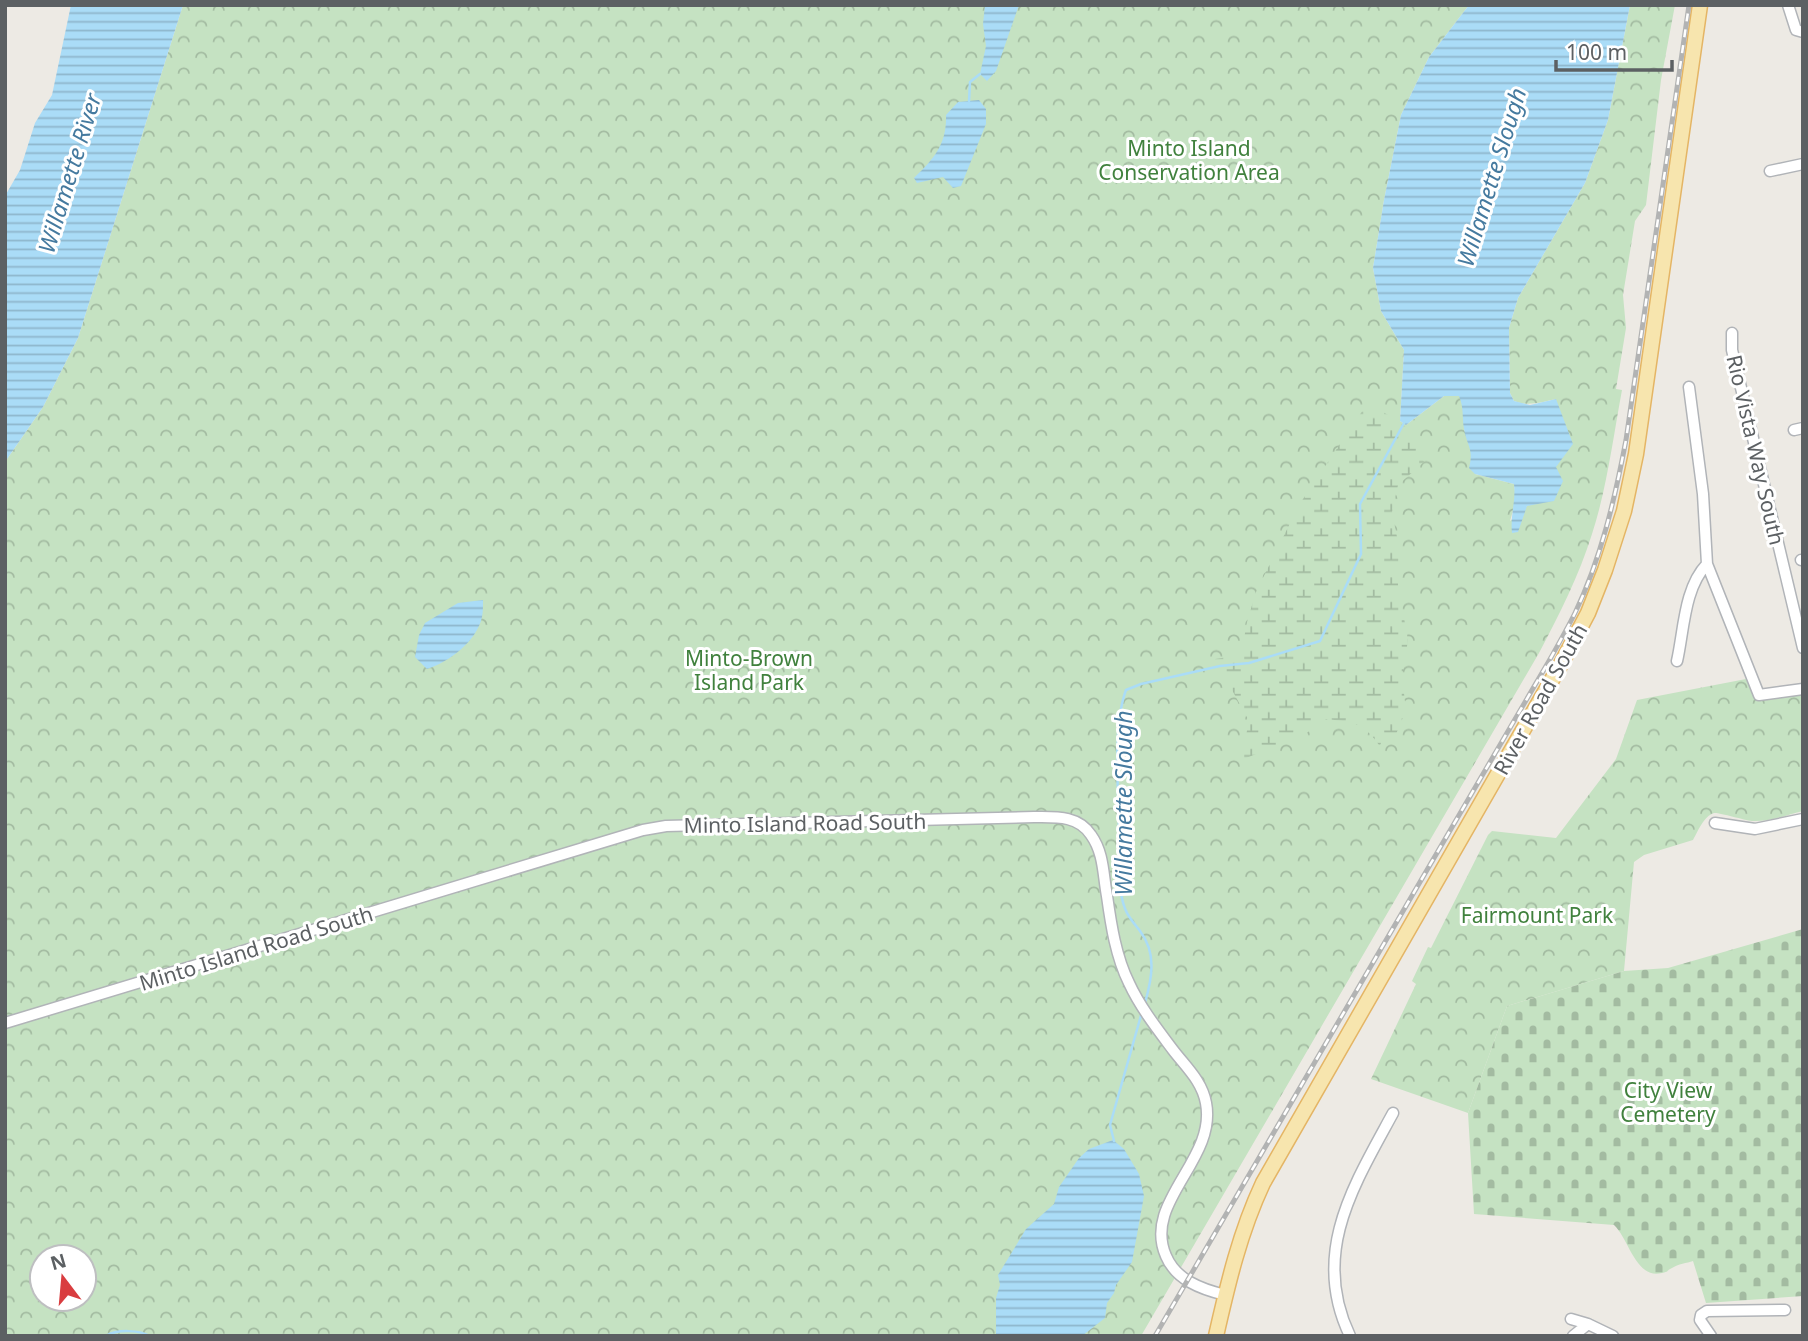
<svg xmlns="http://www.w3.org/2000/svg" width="1808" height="1341" font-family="'Noto Sans',sans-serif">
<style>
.forest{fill:url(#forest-crowns);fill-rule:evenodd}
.wetland{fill:url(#wetland-marsh)}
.cemetery{fill:url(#cemetery-stones)}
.water{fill:url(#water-rules)}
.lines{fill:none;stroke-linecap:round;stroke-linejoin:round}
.stream{stroke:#aadcf7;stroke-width:2.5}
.minor-casing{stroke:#b1b4b8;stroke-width:13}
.major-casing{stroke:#e4b565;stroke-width:17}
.minor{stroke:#fff;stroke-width:10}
.major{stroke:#f7e5ae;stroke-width:14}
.rail-casing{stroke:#b2b3b3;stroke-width:5}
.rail{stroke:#fff;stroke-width:2.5;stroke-dasharray:8;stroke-linecap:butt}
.labels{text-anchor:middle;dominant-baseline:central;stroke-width:6;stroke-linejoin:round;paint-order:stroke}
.park-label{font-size:21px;fill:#40813d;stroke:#fff}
.street-label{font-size:21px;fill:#5c6063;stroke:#fff}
.water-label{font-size:23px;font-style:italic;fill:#457a9f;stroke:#fff}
</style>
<defs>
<pattern id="forest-crowns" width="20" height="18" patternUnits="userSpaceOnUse" patternTransform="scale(1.75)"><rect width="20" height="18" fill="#c5e2c2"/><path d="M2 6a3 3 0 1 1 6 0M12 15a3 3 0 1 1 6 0" fill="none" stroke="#a3bba1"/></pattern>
<pattern id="wetland-marsh" width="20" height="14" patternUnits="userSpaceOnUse" patternTransform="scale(1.75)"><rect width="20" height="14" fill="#c5e2c2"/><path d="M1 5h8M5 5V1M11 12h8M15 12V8" fill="none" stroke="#a3bba1"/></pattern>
<pattern id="cemetery-stones" width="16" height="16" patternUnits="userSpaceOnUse" patternTransform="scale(1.75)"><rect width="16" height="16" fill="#c5e2c2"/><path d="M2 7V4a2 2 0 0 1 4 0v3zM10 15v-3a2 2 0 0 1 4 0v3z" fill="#a3bba1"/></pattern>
<pattern id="water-rules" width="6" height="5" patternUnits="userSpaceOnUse" patternTransform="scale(1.75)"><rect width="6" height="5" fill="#aadcf7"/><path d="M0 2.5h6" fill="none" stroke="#8eb6cc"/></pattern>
</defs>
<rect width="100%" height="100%" fill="#edeae4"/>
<path class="forest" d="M183 5H1469L1429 57 1401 115 1384 200 1373 268 1381 311 1404 350 1400 421 1406 425 1444 396 1459 395 1464 407V429L1473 454 1475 474 1514 484 1516 500 1510 521 1527 506 1556 467V399C1542 402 1528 407 1514 401L1510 393 1509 328 1518 298 1585 183 1608 120 1630 5H1675L1661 80 1646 205 1635 221 1623 295 1626 328 1616 389 1622 390C1613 438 1607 488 1592 534 1579 576 1559 615 1539 653L1141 1336H5V462L43 407 78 338ZM42 1257H84V1299H42Z
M1746 679 1757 700 1803 692V811C1787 815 1769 822 1752 821 1744 820 1718 812 1714 813 1704 816 1698 831 1693 840L1644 855 1634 862 1624 971 1507 1006 1468 1113 1371 1079 1416 984 1412 981 1428 947 1431 948 1488 835 1492 831 1556 838 1616 759 1637 700Z"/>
<path class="wetland" d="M1367 404C1402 422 1411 423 1424 462L1398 485 1392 512 1399 547 1398 585 1408 640 1402 677 1406 710 1394 739 1379 745C1362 721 1353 722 1325 719L1304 735 1241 760 1249 721 1215 659 1241 655 1247 622 1256 592 1299 505Z"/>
<path class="cemetery" d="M1803 929V1296L1706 1303 1693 1261C1687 1263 1678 1264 1672 1268 1664 1272 1671 1271 1662 1273 1636 1280 1629 1239 1614 1225L1474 1214 1468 1113 1507 1006 1624 971 1668 968Z"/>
<path class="water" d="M71 5H183L78 338 43 407 5 462V196L20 170 35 123 52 95Z
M985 5H1019L996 71 987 81 980 74 986 46 983 24Z
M1469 5H1630L1608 120 1585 183 1518 298 1509 328 1510 393 1514 401 1530 405 1556 399 1573 444 1556 467 1563 481 1554 501 1527 506 1518 532 1512 533C1510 516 1516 502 1514 484L1475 474 1469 468C1474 449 1467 446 1464 429 1462 417 1464 408 1459 396H1444L1406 425 1400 421 1404 350 1381 311 1373 268 1384 200 1401 115 1429 57Z
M979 100 986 109V124L961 186 953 188 943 177 917 183 914 178C934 159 947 144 946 115L958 102Z
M483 600C483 606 483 612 482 617 477 641 449 662 427 669L415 657 419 635 425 623 458 603Z
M1113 1140 1124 1149 1139 1174 1144 1196 1132 1262 1116 1285 1114 1293 1107 1303 1105 1318 1082 1336H996V1298L1000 1285 998 1275 1026 1229 1054 1204 1059 1187 1079 1158 1089 1149Z"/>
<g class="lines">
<path class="stream" d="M969 101 970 82 980 74
M1145 1003C1152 978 1157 953 1140 931 1129 917 1124 912 1121 893 1118 875 1120 853 1119 834 1119 792 1112 728 1126 690L1141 684 1220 666 1249 663 1320 641 1361 554 1360 504 1404 423
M1114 1141 1110 1125 1142 1012
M106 1336C117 1329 139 1330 150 1336"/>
<g class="minor-casing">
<path id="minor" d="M1788 5 1796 30 1803 32
M1770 171 1803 164
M1732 333V350L1803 648
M1689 387 1703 494 1707 564 1759 695 1803 689
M1794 430 1803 428
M1801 560H1803
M1677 661C1684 630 1684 588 1707 564
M1715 823 1755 829 1803 819
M5 1023 643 830 666 826 1034 817C1055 817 1078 815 1091 835 1104 853 1103 875 1107 896 1111 925 1116 957 1129 983 1140 1007 1158 1030 1173 1050 1186 1067 1202 1081 1206 1103 1217 1160 1142 1202 1166 1256 1176 1280 1201 1289 1225 1295
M1571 1319 1588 1324 1613 1336
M1350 1336C1310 1253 1354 1185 1393 1113
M1573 1336 1588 1324
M1711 1336 1700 1320 1701 1315 1707 1311 1785 1310"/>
</g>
<g class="major-casing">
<path id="major" d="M1216 1336C1228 1283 1240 1232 1263 1183L1561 664 1588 613 1605 570 1624 511 1636 454 1700 5"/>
</g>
<use href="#minor" class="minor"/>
<use href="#major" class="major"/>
<g class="rail-casing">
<path id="rail" d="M1155 1336 1549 661C1558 645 1567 629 1575 613 1601 559 1615 498 1626 440L1689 5"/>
</g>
<use href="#rail" class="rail"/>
</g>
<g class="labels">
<g class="park-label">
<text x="1189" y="148">Minto Island<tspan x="1189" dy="24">Conservation Area</tspan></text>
<text x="749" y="658">Minto-Brown<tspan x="749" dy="24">Island Park</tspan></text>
<text x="1537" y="915">Fairmount Park</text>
<text x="1668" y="1090">City View<tspan x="1668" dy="24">Cemetery</tspan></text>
</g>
<g class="street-label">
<text transform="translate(1756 450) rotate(77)">Rio Vista Way South</text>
<text transform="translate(1540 699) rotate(-61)">River Road South</text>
<text transform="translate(805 823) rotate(-1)">Minto Island Road South</text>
<text transform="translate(256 948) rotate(-17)">Minto Island Road South</text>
</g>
<g class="water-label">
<text transform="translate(69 173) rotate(-73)">Willamette River</text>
<text transform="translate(1491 177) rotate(-73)">Willamette Slough</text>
<text transform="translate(1123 803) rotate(-90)">Willamette Slough</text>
</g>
</g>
<rect width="1808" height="1341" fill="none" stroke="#5c6063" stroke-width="14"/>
<g transform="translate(63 1278) rotate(344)"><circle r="33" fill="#ffffff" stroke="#bebfc1" stroke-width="2"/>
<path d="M0-5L12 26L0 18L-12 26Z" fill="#d93d40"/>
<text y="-10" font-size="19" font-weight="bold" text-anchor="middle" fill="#5c6063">N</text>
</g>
<path d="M1556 60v10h116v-10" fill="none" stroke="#5c6063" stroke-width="3.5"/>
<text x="1566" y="60" font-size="21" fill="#5c6063" stroke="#ffffff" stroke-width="5" paint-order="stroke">100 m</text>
</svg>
